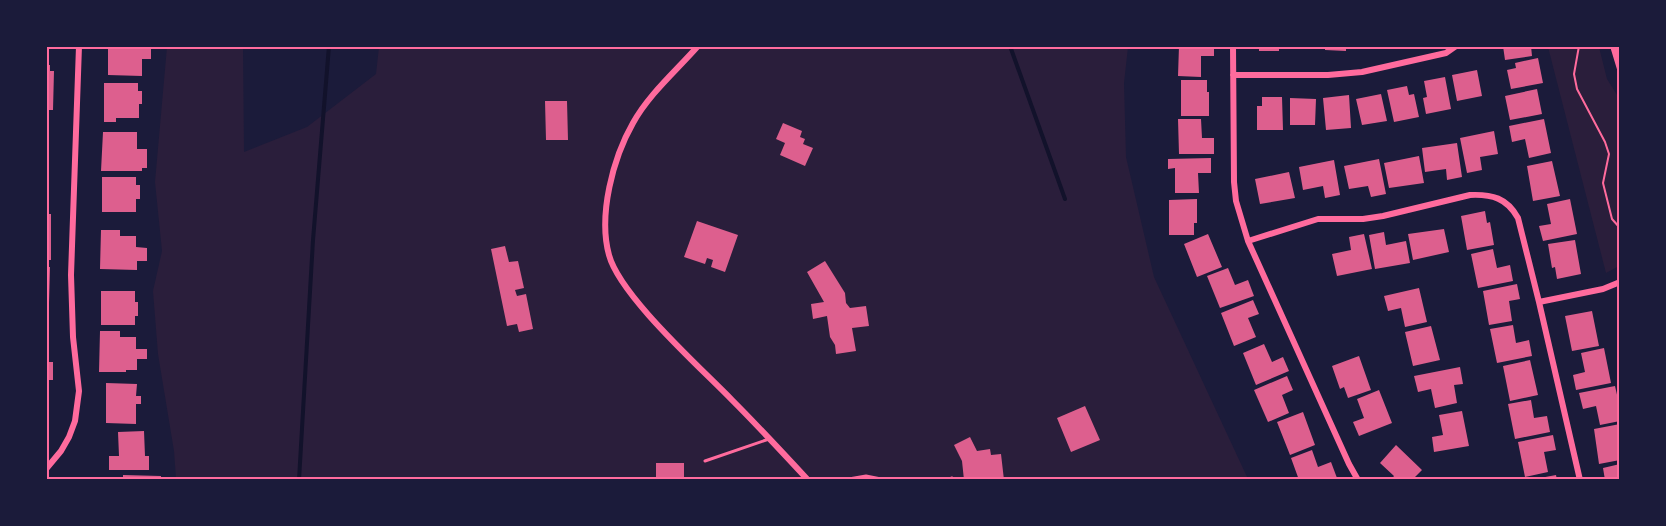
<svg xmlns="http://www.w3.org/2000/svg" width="1666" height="526" font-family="'Roboto Condensed',sans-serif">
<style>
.green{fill:#2a1e3b}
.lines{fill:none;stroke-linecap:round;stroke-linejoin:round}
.stream{stroke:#12122b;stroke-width:4}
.building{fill:#dd5f8e}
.path{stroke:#ff6b9d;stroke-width:2}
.service{stroke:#ff6b9d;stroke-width:3}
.minor{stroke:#ff6b9d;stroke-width:6}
.neatline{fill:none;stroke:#ff6b9d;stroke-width:2}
</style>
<rect width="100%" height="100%" fill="#1b1b3a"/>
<path class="green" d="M167 47H243L244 152 307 127 376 74 379 47H1128L1124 83 1126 157 1154 277 1248 479H176L174 451 158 354 153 291 162 251 155 182Z
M1548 47H1599L1607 79 1619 98V266L1606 273Z"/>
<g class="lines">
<path class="stream" d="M1010 46 1065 199
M299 480 313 240 329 46"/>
</g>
<path class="building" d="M108 46 151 48V59H142V76L108 75Z
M1179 46H1214V56H1201V77L1178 76Z
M1259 46H1279V51H1259Z
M1285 46H1311V49H1285Z
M1325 46H1346V51L1325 50Z
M1503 46H1531L1532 56 1505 60Z
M1538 58 1543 83 1511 89 1507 70 1516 68 1515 63Z
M46 65H50V71H54L53 110H46Z
M1477 70 1482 96 1457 101 1452 75Z
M1445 77 1451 109 1426 114 1423 98 1427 97 1424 81Z
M1181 80H1207V92H1209V116H1181Z
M104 83H138V91H142V104H139V118H116V122H104Z
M1407 86 1409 95 1414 94 1419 117 1394 122 1387 90Z
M1537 89 1542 114 1510 120 1505 96Z
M1381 94 1387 121 1362 125 1356 99Z
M1349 95 1351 128 1326 130 1323 98Z
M1262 97H1282L1283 130H1257V106H1262Z
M1290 98 1316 99 1315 125H1290Z
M545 101H567L568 140H546Z
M1178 119H1201L1202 138H1214V154H1179Z
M1544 119 1551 153 1529 158 1525 139 1512 142 1509 126Z
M783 123 802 131 800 137 805 139 803 144 813 148 805 166 780 155 785 143 776 139Z
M1494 131 1498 154 1480 157 1482 170 1467 173 1460 138Z
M103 132H137V149H147V168H142V171H101Z
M1457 143 1462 177 1447 180 1446 169 1425 172 1422 148Z
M1419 156 1424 183 1389 188 1384 163Z
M1211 158V173H1198L1199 193H1175V168L1168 169V159Z
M1379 159 1386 194 1371 197 1368 186 1349 189 1344 166Z
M1334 160 1340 195 1325 198 1323 186 1303 190 1299 167Z
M1552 161 1560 196 1533 201 1527 166Z
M1289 172 1295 198 1260 204 1255 179Z
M102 177H136V185H140V199H136V212H102Z
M1197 199V223H1194V235H1169V200Z
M1570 199 1577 234 1543 241 1539 226 1551 224 1547 204Z
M1485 211 1487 223 1490 222 1494 245 1467 250 1461 216Z
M46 214H51V260H46Z
M697 221 738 235 725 272 711 267 713 260 707 258 705 264 684 257Z
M1444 229 1449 252 1413 260 1408 234Z
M101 230H120V236H136V247L147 248V261H137V270L100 269Z
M1384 232 1386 245 1406 241 1410 263 1375 269 1369 235Z
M1208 234 1222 267 1197 277 1184 244Z
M1364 234 1372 269 1337 276 1332 254 1351 250 1349 237Z
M1575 240 1581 274 1557 279 1555 267 1552 268 1548 244Z
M505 246 509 262 518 261 524 288 515 290 517 296 526 294 533 329 519 332 517 324 507 326 491 249Z
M1493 249 1497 268 1510 265 1513 281 1478 288 1471 254Z
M825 261 845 293 846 303 850 308 866 306 869 326 852 328 856 351 836 354 835 345 830 337 827 316 813 319 811 304 824 302 807 272Z
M46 267H50L49 303H46Z
M1228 268 1235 285 1248 280 1254 296 1220 308 1207 276Z
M1517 284 1520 299 1509 301 1512 321 1489 325 1483 291Z
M1419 288 1427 322 1405 327 1401 308 1388 311 1384 296Z
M101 291H135V302H138V316H135V325H101Z
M1253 300 1259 314 1248 318 1256 337 1234 346 1221 313Z
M1592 311 1599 346 1572 351 1565 316Z
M1513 325 1516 343 1529 340 1532 356 1497 363 1490 329Z
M1431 326 1440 360 1413 366 1405 332Z
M100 331H120V337H136V349H147V359H137V370H126V372H99Z
M1264 344 1272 362 1283 357 1289 371 1256 385 1243 353Z
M1604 348 1611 383 1576 390 1573 375 1585 372 1581 353Z
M1359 356 1371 390 1348 398 1344 387 1340 389 1332 366Z
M1530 360 1538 395 1510 401 1503 366Z
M46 362H53V380H46Z
M1460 367 1463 384 1454 385 1457 403 1435 408 1431 389 1418 392 1414 376Z
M1287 376 1293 390 1282 395 1289 413 1268 422 1254 390Z
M106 383 137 384 136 396H141V404H136V424L106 423Z
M1615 386 1620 408V421L1600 425 1596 406 1583 409 1579 393Z
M1379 390 1392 423 1359 436 1353 422 1364 418 1357 399Z
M1531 400 1534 418 1547 416 1550 432 1515 439 1508 404Z
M1085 406 1100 440 1071 452 1057 418Z
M46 409H49V428H46Z
M1462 411 1469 446 1434 452 1432 437 1443 435 1439 415Z
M1303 412 1315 445 1290 455 1277 422Z
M1620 424V460L1599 464 1594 429Z
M144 431 145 456H149V470H109V456H119L118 432Z
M1553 435 1556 450 1544 452 1548 472 1525 477 1518 442Z
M970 437 977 451 990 449 991 455 1001 454 1004 480H964L962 461 954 445Z
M1396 445 1422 470 1412 480H1391L1394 476 1380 463Z
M1312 450 1318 467 1331 462 1337 478 1299 480 1291 458Z
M656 463H684V480H656Z
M1620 464V480H1605L1603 468Z
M123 475 161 476V480H123Z
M1556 475 1557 480H1540V478Z"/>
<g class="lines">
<path class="path" d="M1579 46 1574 74 1577 89 1605 142 1609 154 1603 183 1612 219 1620 228"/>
<path class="service" d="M705 461 769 439
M843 480 866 476 886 480
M947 480 952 478"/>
<path class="minor" d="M698 46C676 71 649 94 633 123 613 158 598 215 609 255 620 296 701 368 732 400 758 426 783 453 808 480
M1233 46 1234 182 1236 201 1248 241 1349 464 1358 480
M1613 46 1620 69
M1233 75H1328L1362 72 1446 53 1456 46
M1248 241 1318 219H1363L1383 216 1470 195C1492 194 1507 198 1518 218L1539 302 1580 480
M1539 302 1603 289 1620 282
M46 469 61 451 69 437 75 421 79 391 73 337 71 275 79 46"/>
</g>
<rect width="1666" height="526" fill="none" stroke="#1b1b3a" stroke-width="96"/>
<rect x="48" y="48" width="1570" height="430" class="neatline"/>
</svg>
